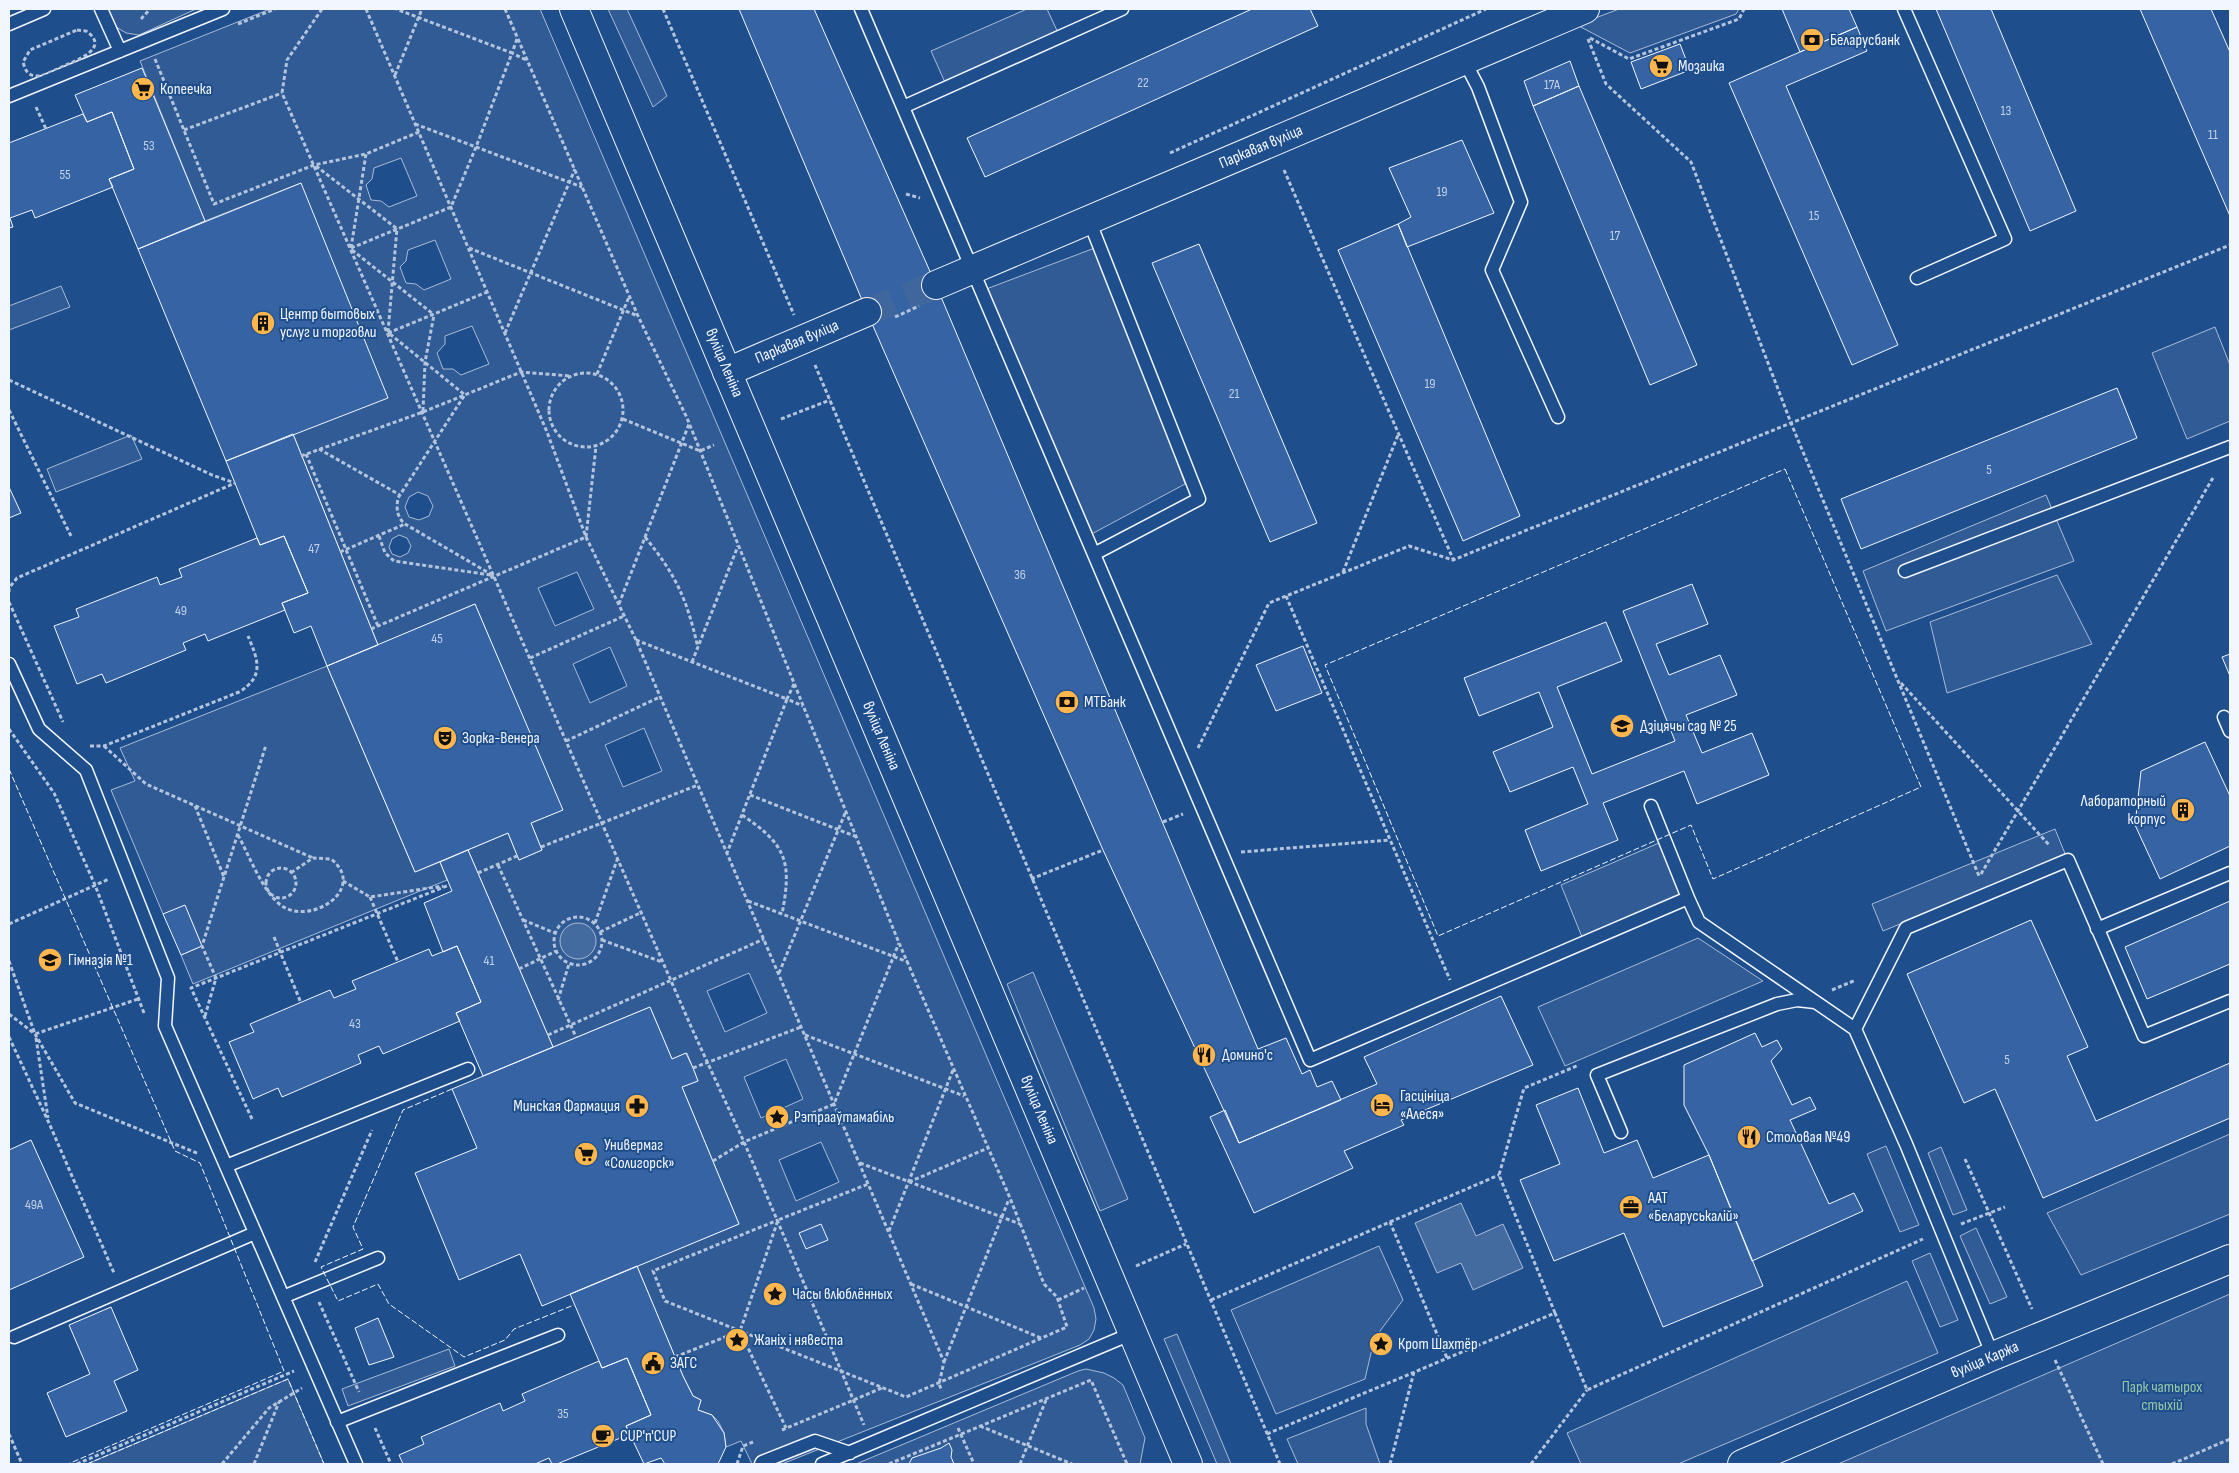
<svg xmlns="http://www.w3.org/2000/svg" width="2239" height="1473" font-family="'Sofia Sans Condensed',sans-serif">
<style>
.built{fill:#305b95;stroke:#a8bbd7;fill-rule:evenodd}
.water{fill:#446ba0;stroke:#a8bbd7}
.building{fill:#3563a3;stroke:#f2f6ff}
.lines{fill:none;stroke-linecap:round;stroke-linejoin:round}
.tertiary-tunnel{stroke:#3f679d;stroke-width:28;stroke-dasharray:28 14;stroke-linecap:butt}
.service-casing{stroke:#f2f6ff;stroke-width:15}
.tertiary-casing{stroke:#f2f6ff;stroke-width:30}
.secondary-casing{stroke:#f2f6ff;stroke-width:30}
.path{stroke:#b3c4dc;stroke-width:3;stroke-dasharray:4 2.5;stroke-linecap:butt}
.service{stroke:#1f4e8c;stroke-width:12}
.tertiary{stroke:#1f4e8c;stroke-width:28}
.secondary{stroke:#1f4e8c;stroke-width:28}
.fence{stroke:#f2f6ff;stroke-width:1;stroke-dasharray:6 2.5;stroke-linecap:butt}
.labels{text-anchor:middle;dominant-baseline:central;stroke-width:4;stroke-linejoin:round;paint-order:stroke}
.number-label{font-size:14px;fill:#c3d1e8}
.poi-label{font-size:16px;fill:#f2f6ff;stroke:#1f4e8c;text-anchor:start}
.street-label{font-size:16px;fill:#f2f6ff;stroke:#1f4e8c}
.park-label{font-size:16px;fill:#97c8a6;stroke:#1f4e8c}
</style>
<rect width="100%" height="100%" fill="#1f4e8c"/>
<path class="built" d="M108 9H196L139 35 126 33 116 27Z
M270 9H540L1094 1308 1096 1319 1094 1330 1089 1339 1080 1345 782 1464H752L741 1441 726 1447 724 1433 718 1421 712 1415 698 1410 701 1400 693 1396 683 1376 637 1266 739 1224 682 1087 698 1081 687 1053 672 1059 650 1007 553 1047 468 850 508 833 519 860 542 850 531 823 562 810 475 604 378 645 293 434 301 183 205 221 140 61ZM401 158 417 196 389 207 381 201 371 200 366 185 372 179 374 168ZM435 240 451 279 424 290 416 284 406 283 400 267 406 261 408 250ZM472 326 489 364 461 375 453 369H443L437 353 445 344V336ZM418 492 428 496 433 506 429 516 419 520 409 517 405 507 409 497ZM399 535 407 538 411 546 408 553 400 557 392 554 389 547 392 539ZM577 572 594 609 555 626 538 588ZM610 647 627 686 590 703 573 664ZM644 728 662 771 623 787 605 745ZM749 973 767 1013 725 1032 707 991ZM786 1059 803 1099 761 1118 744 1077ZM821 1142 839 1182 796 1201 779 1160Z
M608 9H627L667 96 653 107Z
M1027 9H1047L1060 37 947 87 931 51Z
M1619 9H1739L1736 14 1630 53 1577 25Z
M1100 246 1185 484 1086 537 981 291Z
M61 286 70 307 9 330V306Z
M2215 327 2230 365V421L2187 439 2152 353Z
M131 435 142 459 56 492 47 469Z
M2046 495 2074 561 1886 631 1863 571Z
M2057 575 2092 644 1947 693 1930 622Z
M327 666 415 872 440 862 447 880 193 984 181 955 202 946 185 906 163 914 111 790 135 781 120 748Z
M2055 829 2066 856 1883 931 1872 904Z
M1666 840 1688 898 1584 942 1561 885Z
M1698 938 1763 981 1565 1066 1538 1007Z
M1033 972 1128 1199 1100 1211 1007 984Z
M2230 1134V1214L2081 1275 2047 1213Z
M1886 1146 1919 1225 1900 1232 1867 1154Z
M1941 1147 1967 1210 1953 1215 1928 1153Z
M1976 1228 2007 1297 1990 1304 1960 1236Z
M1379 1246 1403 1300 1380 1331 1371 1353 1365 1379 1276 1414 1231 1310Z
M1930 1253 1958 1320 1940 1327 1912 1261Z
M1907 1281 1938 1353 1678 1464H1581L1567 1433Z
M2230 1294V1464H1838Z
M1177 1334 1231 1464H1217L1164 1339Z
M449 1349 455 1366 348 1406 342 1389Z
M1086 1369 1104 1373 1114 1378 1123 1385 1145 1438 1140 1464H856L1078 1371Z
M288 1379 324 1464H87Z
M1366 1408V1424L1380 1464H1298L1287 1439Z"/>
<path class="water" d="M560 941a18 18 0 1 1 36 0a18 18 0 1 1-36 0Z
M1461 1203 1476 1236 1503 1224 1523 1268 1473 1290 1461 1263 1437 1273 1415 1223Z"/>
<path class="building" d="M739 9H814L936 285 1258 1049 1286 1038 1302 1074 1310 1070 1317 1087 1332 1081 1341 1100 1239 1143 1103 850 873 326Z
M1252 9H1310L1318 26 985 177 967 138Z
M1782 9H1849L1857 27 1800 52Z
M1936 9H1991L2076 211 2030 231Z
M2140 9H2211L2230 52V216Z
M1857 27 1867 51 1786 86 1898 345 1852 365 1729 83Z
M1680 44 1690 70 1641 89 1631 62Z
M1570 61 1579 86 1533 106 1524 81Z
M142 68 205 221 138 249 109 179 134 169 112 112 87 122 75 95Z
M1579 86 1697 365 1650 385 1533 106Z
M112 112 134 169 109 179 113 187 35 218 32 210 10 218 13 227 9 228V143L83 114 87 122Z
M1462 140 1494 213 1407 247 1398 224 1411 217 1389 168Z
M301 183 388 398 226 461 138 249Z
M1398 224 1520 516 1463 541 1338 250Z
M1199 244 1317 523 1270 542 1152 263Z
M2117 388 2137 438 1861 549 1841 499Z
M293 434 378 645 327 666 311 626 294 633 282 603 308 593 284 536 260 545 226 461Z
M9 487 21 513 9 518Z
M284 536 308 593 282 603 285 610 208 641 205 634 183 643 186 650 106 683 102 674 77 684 54 626 79 617 76 609 157 577 160 585 182 577 179 569 257 538 260 545Z
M1692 584 1708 624 1656 644 1669 675 1720 655 1737 695 1686 715 1702 753 1752 733 1769 775 1697 804 1684 771 1603 803 1618 840 1541 871 1525 830 1588 804 1573 767 1510 792 1493 752 1553 727 1539 692 1479 716 1464 678 1606 622 1622 661 1557 687 1592 774 1675 741 1623 611Z
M475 604 563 810 531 823 542 850 519 860 508 833 415 872 327 666Z
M1303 646 1322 693 1276 711 1256 665Z
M2230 654V676L2222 657Z
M2205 742 2230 796V846L2160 879 2135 825 2141 771Z
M468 850 553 1047 483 1076 456 1013 481 1002 457 946 443 952 424 903 452 891 440 862Z
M2230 901V964L2147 999 2125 947Z
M185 905 202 946 181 955 163 914Z
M2031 920 2088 1047 2067 1056 2096 1121 2230 1063V1118L2043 1198 1995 1089 1964 1103 1907 974Z
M457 946 481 1002 456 1013 460 1021 383 1054 379 1046 358 1055 361 1063 282 1097 278 1088 253 1099 229 1042 254 1032 250 1024 330 990 334 998 356 989 352 981 429 949 432 956Z
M1501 996 1533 1065 1401 1120 1404 1125 1344 1151 1353 1168 1254 1213 1210 1117 1225 1110 1239 1143 1377 1084 1364 1057Z
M650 1007 672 1059 686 1053 693 1068 698 1081 682 1087 739 1224 542 1306 520 1254 459 1280 415 1173 477 1148 452 1089Z
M1755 1033 1762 1047 1777 1040 1782 1049 1771 1061 1792 1105 1810 1097 1816 1109 1790 1120 1829 1204 1854 1193 1863 1211 1752 1261 1709 1155 1684 1105V1065Z
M1578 1088 1604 1153 1637 1140 1653 1178 1709 1155 1763 1286 1663 1327 1624 1233 1554 1261 1520 1180 1560 1164 1536 1105Z
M31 1140 84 1257 9 1290V1150Z
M821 1224 828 1240 806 1249 799 1233Z
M637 1266 683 1376 693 1396 701 1400 698 1410 712 1415 724 1433 726 1447 718 1464H665L661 1458 644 1464 626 1426 651 1415 627 1358 602 1368 570 1294Z
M111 1307 138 1370 114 1381 127 1411 66 1437 47 1393 90 1374 69 1325Z
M378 1318 394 1357 369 1365 355 1328Z
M627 1358 651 1415 626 1426 630 1434 557 1464H552L549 1458 535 1464H403L399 1455 424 1444 421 1437 500 1403 503 1411 525 1401 522 1394 599 1361 602 1368Z
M949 1443 952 1450 951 1457 954 1464H909L912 1458 941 1448Z"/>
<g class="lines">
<path class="tertiary-tunnel" d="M867 312 936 285"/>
<g class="service-casing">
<path id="service" d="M101 9 120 51
M861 9 1310 1060 1688 898 1651 806
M1904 9 2005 239 1917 278
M9 24 44 9
M1464 60 1478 87 1521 202 1492 270 1558 417
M9 96 223 9
M903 107 1122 9
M1089 220 1199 499 1094 554
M1905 571 2230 447
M9 664 39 729 86 770 168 978 165 1026 356 1464
M2224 717 2230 731
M1688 898 1699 922 1855 1029 1906 1144 1993 1356
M2097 929 2230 873
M1855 1029 1906 928 2068 860 2144 1036 2230 1001
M1621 1132 1597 1075 1777 1004 1797 1000 1815 1002
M226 1166 468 1069
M283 1297 378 1258
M14 1337 255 1233
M337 1422 558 1335
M761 1464 762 1462 815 1441 850 1453
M822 1464 1133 1333"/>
</g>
<g class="tertiary-casing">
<path id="tertiary" d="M936 285 1585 9
M727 372 867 312"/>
</g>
<g class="secondary-casing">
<path id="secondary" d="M574 9 1188 1464
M1742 1464 1993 1356 2230 1259"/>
</g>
<path class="path" d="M322 9 287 60 282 93 693 1031 744 1142 864 1425
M366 9 547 432 586 537 636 640 944 1362 939 1384 942 1391
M505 9 638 316 687 418 899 943 1010 1198 1044 1284 1057 1297 1067 1327 906 1397 665 1301 653 1271 778 1220
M663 9 794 315
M141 19 150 9
M238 24 275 9
M77 30 86 31C111 48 77 60 64 66 56 69 44 77 35 76 27 75 25 69 23 62L30 50Z
M1590 38 1629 59 1739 19 1744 9
M517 39 512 53 526 60
M1588 39 1606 84 1691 162 1791 423 1979 876
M155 59 214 204 314 165 366 154 419 132
M395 75 422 9
M36 107 46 129
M415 124 582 187
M184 130 282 93
M1170 153 1486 9
M316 166 396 228
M1284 170 1453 559
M906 194 920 198
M351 248 451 207 476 147 512 53 396 9
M351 248 366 154
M469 248 638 316
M352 250 433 314
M895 317 919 306
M388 332 397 228
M388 333 487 292
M505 333 575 169
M390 334 465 395
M815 365 1280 1464
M549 410a37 37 0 1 1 74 0a37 37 0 1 1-74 0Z
M597 374 629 297
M9 380 212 475 235 483
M464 396 398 498C396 509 397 517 405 524L494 576
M9 410 71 536
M423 411 425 362 434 315
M623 419 700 451 714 445
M781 419 830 400
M319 449 400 495
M306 454 378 626
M301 456 423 412 521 372 570 376
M379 536 385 553 394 561 491 575
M645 537C676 575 687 599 698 648
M340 552 405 524
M1343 572 1398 435
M9 592V588L17 578 235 483
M1286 596 1450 980
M9 602 63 722
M619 604 689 424
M371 629 586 537 596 446
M636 640 787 699 727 853
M530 658 624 616
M692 662 738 546
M1901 683 2050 846
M794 684 787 699 803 706
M9 729 54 793 95 885 144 1013
M566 741 660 697
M90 746H104L239 692C265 676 258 660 248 636
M104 746 146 784 313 858
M1198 748 1269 603 1409 546 1453 560 2230 245
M750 795 857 837
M195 806 224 877
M742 815C787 845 792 862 782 914
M1163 822 1183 814
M238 835C249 855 263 893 282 906 312 926 368 888 331 859L313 858 292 872
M541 847 698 785
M1241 852 1390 840
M498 865 576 1037
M266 883a15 15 0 1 1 30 0a15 15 0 1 1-30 0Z
M478 873 517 856
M1981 874 2214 476
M1031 879 1103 850
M343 881 370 897 443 886
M370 897 398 962
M748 901 908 962
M554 941a24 24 0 1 1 48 0a24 24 0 1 1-48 0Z
M523 920 555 933
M595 923 617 860
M9 924 109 879
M600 932 640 913
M274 937 301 1003
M602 940 662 962
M9 961 35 1034 138 999
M519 969 556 951
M779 973 846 811
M1832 990 1856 980
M558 1000 569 964
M9 1014 35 1034 75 1103 199 1154
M205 1016 216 978 202 946 266 745
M548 1035 764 939
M805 1035 964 1096
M9 1037 49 1123 114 1273
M36 1038 48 1118
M693 1068 801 1027
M252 1119 191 988 449 885
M1965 1159 2032 1309
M713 1161 744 1142 834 1104 899 943
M860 1163 1020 1224
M909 1182 988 1148
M1390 1222 1499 1175
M1961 1224 2005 1207
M889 1231 953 1070
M315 1262 372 1130
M1136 1266 1186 1244
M911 1284 1041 1338
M1058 1300 1084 1288
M1211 1300 1390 1222 1447 1358
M319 1302 359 1392
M1555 1313 1499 1175 1524 1088 1579 1065
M740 1331 786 1428
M675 1357 740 1331 778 1220 868 1184
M2055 1360 2103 1464
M944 1362 1009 1199
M980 1426 1072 1464
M375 1428 391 1464
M958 1428 974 1464
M782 1430 882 1388
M9 1434 22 1464
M1267 1434 1555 1313 1587 1390 1923 1239
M77 1464 294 1371
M222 1464 269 1408 302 1388
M254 1464 279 1402
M737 1464 743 1446 753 1442
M889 1464 1091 1380 1127 1464
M1020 1464 1046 1400
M1390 1464 1414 1372
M1531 1464 1587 1390
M2172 1464 2230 1439"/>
<use href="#service" class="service"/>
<use href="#tertiary" class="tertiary"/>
<use href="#secondary" class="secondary"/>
<path class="fence" d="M1785 469 1921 787 1713 879 1691 825 1438 936 1325 665Z
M9 769 175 1151 200 1163 284 1371 68 1464
M452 1089 403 1110 353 1227 363 1249 321 1267 338 1301 378 1284 389 1304 464 1357 505 1340 514 1329 574 1305
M87 1464 288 1379 324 1464"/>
</g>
<defs>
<g id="bank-disc" transform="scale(1.25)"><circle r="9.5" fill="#ffb74d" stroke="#1f4e8c"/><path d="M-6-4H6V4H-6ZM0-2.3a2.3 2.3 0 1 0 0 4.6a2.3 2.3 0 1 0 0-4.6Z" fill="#111"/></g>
<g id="supermarket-disc" transform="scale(1.25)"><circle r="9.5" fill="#ffb74d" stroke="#1f4e8c"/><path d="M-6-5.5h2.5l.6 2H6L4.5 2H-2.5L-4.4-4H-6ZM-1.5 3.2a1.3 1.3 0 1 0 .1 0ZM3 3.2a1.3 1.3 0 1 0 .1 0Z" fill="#111"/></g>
<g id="building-disc" transform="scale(1.25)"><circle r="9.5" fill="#ffb74d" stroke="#1f4e8c"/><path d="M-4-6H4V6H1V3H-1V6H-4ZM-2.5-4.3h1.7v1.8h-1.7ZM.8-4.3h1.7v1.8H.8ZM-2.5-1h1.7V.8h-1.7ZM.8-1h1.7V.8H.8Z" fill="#111"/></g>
<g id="school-disc" transform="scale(1.25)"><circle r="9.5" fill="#ffb74d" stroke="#1f4e8c"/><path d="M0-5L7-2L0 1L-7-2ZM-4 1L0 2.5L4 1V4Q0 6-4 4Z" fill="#111"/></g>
<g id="theatre-disc" transform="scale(1.25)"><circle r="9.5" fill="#ffb74d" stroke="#1f4e8c"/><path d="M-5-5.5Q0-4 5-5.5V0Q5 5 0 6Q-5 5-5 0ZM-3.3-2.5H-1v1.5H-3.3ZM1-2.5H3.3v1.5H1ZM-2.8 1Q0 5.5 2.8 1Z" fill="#111"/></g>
<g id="restaurant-disc" transform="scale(1.25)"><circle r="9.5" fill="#ffb74d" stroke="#1f4e8c"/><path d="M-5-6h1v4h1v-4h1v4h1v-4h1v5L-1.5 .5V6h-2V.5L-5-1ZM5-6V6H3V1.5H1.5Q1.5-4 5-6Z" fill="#111"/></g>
<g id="hotel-disc" transform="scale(1.25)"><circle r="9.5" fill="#ffb74d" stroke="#1f4e8c"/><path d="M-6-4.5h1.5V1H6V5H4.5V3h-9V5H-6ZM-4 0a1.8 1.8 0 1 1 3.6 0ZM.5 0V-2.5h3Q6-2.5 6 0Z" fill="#111"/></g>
<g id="pharmacy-disc" transform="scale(1.25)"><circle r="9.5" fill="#ffb74d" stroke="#1f4e8c"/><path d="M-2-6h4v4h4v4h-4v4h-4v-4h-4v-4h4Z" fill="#111"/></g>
<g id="sight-disc" transform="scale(1.25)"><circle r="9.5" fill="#ffb74d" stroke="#1f4e8c"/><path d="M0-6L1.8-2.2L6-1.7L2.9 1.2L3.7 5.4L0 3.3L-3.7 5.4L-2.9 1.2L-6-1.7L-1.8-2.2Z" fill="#111"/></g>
<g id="office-disc" transform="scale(1.25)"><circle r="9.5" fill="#ffb74d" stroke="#1f4e8c"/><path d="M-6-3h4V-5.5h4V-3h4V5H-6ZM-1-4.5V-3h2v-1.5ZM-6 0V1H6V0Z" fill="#111"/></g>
<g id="civic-disc" transform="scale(1.25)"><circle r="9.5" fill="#ffb74d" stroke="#1f4e8c"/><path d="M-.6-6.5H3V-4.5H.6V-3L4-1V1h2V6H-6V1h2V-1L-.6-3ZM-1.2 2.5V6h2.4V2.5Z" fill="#111"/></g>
<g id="cafe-disc" transform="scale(1.25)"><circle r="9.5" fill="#ffb74d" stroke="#1f4e8c"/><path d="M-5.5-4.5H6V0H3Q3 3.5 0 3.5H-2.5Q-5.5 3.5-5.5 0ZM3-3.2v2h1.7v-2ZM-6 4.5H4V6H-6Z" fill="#111"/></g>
</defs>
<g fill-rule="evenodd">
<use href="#bank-disc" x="1812" y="40"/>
<use href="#supermarket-disc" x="1661" y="66"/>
<use href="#supermarket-disc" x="143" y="89"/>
<use href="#building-disc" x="263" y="323"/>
<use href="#bank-disc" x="1067" y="702"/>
<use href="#school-disc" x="1622" y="726"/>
<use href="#theatre-disc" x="445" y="738"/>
<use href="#building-disc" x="2183" y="810"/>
<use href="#school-disc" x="50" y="960"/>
<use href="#restaurant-disc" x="1204" y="1055"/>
<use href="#hotel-disc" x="1382" y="1105"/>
<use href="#pharmacy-disc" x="637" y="1106"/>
<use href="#sight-disc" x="777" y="1117"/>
<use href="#restaurant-disc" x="1749" y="1137"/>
<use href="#supermarket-disc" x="586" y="1154"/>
<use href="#office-disc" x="1631" y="1207"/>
<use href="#sight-disc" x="775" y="1294"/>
<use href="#sight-disc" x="737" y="1340"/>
<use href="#sight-disc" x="1381" y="1344"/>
<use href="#civic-disc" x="653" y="1363"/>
<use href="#cafe-disc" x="603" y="1436"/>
</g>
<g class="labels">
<g class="number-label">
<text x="1143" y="82">22</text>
<text x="1552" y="84">17А</text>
<text x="2006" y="110">13</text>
<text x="2213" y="134">11</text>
<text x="149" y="145">53</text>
<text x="65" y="174">55</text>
<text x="1442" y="191">19</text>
<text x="1814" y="215">15</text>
<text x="1615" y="235">17</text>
<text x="1430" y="383">19</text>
<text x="1234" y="393">21</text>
<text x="1989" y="469">5</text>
<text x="314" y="548">47</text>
<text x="1020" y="574">36</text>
<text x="181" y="610">49</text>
<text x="437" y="638">45</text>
<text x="489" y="960">41</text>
<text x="355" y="1023">43</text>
<text x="2007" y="1059">5</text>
<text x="34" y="1204">49А</text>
<text x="563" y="1413">35</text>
</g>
<g class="poi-label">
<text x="1830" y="40">Беларусбанк</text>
<text x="1678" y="66">Мозаика</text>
<text x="160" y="89">Копеечка</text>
<text x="280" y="314">Центр бытовых<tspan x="280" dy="18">услуг и торговли</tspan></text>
<text x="1084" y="702">МТБанк</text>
<text x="1640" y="726">Дзіцячы сад № 25</text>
<text x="462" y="738">Зорка-Венера</text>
<text x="2166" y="801" text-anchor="end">Лабораторный<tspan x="2166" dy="18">корпус</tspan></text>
<text x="68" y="960">Гімназія №1</text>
<text x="1222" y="1055">Домино'c</text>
<text x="1400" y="1096">Гасцініца<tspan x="1400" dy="18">«Алеся»</tspan></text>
<text x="620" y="1106" text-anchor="end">Минская Фармация</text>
<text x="794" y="1117">Рэтрааўтамабіль</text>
<text x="1766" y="1137">Столовая №49</text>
<text x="604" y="1145">Универмаг<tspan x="604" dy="18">«Солигорск»</tspan></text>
<text x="1648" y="1198">ААТ<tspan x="1648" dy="18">«Беларуськалій»</tspan></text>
<text x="792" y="1294">Часы влюблённых</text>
<text x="754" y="1340">Жаніх і нявеста</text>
<text x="1398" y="1344">Крот Шахтёр</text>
<text x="670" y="1363">ЗАГС</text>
<text x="620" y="1436">CUP'n'CUP</text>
</g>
<g class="street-label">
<text transform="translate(1261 147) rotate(-23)">Паркавая вуліца</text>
<text transform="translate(797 342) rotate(-23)">Паркавая вуліца</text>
<text transform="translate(724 363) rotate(67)">вуліца Леніна</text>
<text transform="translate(881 736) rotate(67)">вуліца Леніна</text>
<text transform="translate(1039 1110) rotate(67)">вуліца Леніна</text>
<text transform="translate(1985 1360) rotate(-23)">вуліца Каржа</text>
</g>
<g class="park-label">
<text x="2162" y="1387">Парк чатырох<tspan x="2162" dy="18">стыхій</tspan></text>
</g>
</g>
<rect width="2239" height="1473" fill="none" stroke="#f2f6ff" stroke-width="20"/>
</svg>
